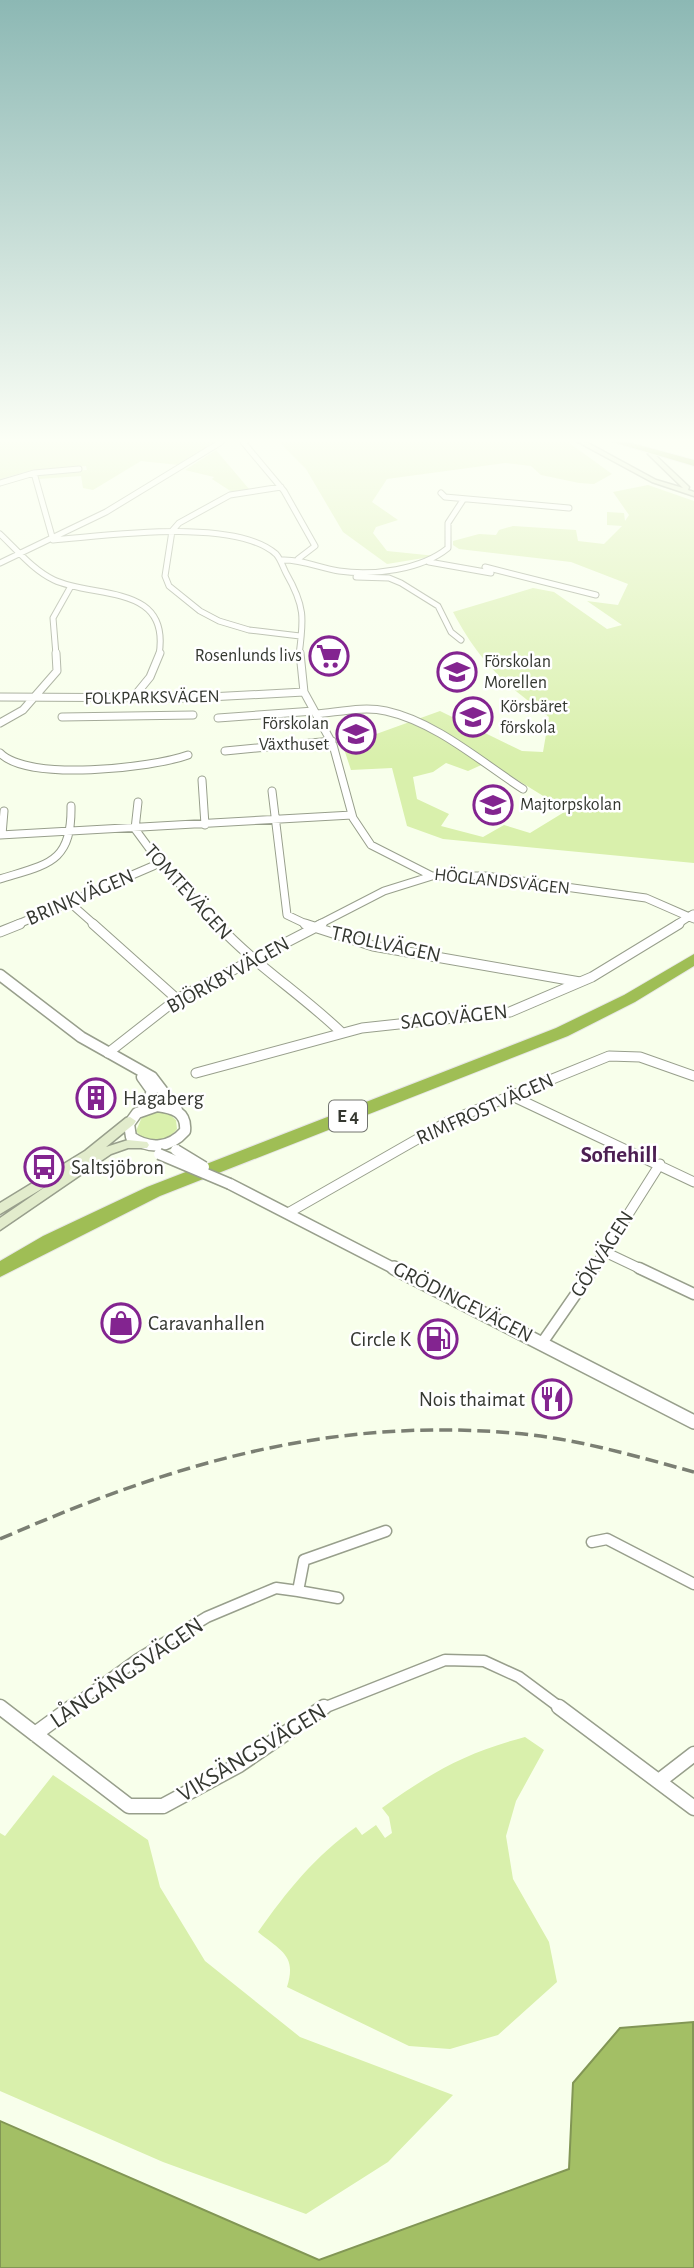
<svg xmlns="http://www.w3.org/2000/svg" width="694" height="2268" font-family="'Alegreya Sans',sans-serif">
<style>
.green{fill:#d9f0ac;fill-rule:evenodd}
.water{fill:#a3bf65;stroke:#829655;stroke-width:2}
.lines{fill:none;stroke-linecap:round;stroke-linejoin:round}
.minor-far4-casing{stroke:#989f8c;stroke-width:7}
.minor-far3-casing{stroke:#989f8c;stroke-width:9}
.minor-far2-casing{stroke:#989f8c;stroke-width:11}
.minor-far1-casing{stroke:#989f8c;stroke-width:13}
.minor-casing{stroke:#989f8c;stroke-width:17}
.tertiary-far1-casing{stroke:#989f8c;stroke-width:13}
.tertiary-casing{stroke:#989f8c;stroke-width:16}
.secondary-casing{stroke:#989f8c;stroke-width:3}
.motorway-casing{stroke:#e7e7e6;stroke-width:2}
.minor-far4{stroke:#fff;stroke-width:5}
.minor-far3{stroke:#fff;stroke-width:7}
.minor-far2{stroke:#fff;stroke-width:9}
.minor-far1{stroke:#fff;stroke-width:10}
.minor{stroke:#fff;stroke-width:14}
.tertiary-far1{stroke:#fff;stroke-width:10}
.tertiary{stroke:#fff;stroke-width:13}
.secondary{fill:#e2eccc;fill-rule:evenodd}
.motorway{fill:#9fbe55;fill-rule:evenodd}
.rail{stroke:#7b7f73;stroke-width:3.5;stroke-dasharray:13 6;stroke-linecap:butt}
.tertiary-bridge-casing{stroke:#989f8c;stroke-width:13;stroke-linecap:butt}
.tertiary-bridge{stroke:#fff;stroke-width:10}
.labels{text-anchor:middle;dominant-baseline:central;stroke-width:5;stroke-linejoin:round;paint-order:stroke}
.far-poi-label{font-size:18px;fill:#353831;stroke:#fff;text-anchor:start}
.far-street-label{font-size:18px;fill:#353831;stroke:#fff}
.shield{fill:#fff;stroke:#72746f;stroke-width:2}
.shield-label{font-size:19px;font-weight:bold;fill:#353831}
.street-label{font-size:21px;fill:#353831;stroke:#fff}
.poi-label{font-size:21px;fill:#353831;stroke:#fff;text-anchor:start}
.neighbourhood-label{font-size:23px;font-weight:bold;fill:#4c1f52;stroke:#fff}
.near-street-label{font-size:24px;fill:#353831;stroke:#fff}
</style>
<rect width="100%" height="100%" fill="#f8ffeb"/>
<path class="green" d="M0 442H214L179 465 141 461 93 490 83 488 81 476 39 479 37 474 87 470 86 466 25 472 0 479Z
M279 442H568L612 474 594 484 579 483 541 475 531 466 505 463 387 479 372 502 398 520 376 527 373 533 387 551 436 556 387 564 343 532 306 469Z
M216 450 249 489 232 492 212 479 214 477 185 470Z
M648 485 694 501V863L443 839 407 826 392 768 351 770 343 746 440 711 522 751 543 752 549 717C504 683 480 663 453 612L533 588 554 592 607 629 622 625 587 601 618 605 628 584 571 562 459 549 453 545V541L479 534 496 535 499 530 513 526 576 530 578 541 604 544 622 526 607 525V512L624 513 625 521 629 515 613 492ZM488 762 566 810V811L530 833 504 825 483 837 441 826 449 814 417 799 413 777 433 772 446 763 468 771Z
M154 1112 168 1113 176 1120 177 1129C167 1143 146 1145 136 1131L142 1117Z
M525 1737 544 1750 516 1801 506 1836 513 1879 549 1942 557 1982 498 2035 450 2049 409 2046 287 1987C297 1955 281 1951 258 1932 287 1891 315 1856 356 1827L362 1835 376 1825 385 1838 392 1833 389 1817 382 1808C432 1772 465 1753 525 1737Z
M53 1775 148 1840 160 1887 205 1961 300 2037 453 2095 388 2162 306 2214 163 2162 0 2091V1833L5 1836Z"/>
<path class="water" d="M693 2022 694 2268H0V2121L319 2260 569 2169 573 2083 620 2028Z"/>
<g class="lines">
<g class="minor-far4-casing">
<path id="minor-far4" d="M243 442 284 491 315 546 298 559
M34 473 53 540
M0 483 34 473 79 469
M281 487 230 495 179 523 172 531 165 576 169 586 200 611 219 621 249 630 300 636
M441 493 445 497 569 508
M0 534C17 550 33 570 54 580 95 599 171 583 159 655
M53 540C107 536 234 517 276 554 280 558 283 567 286 573 305 606 304 618 299 655
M281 560C302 559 319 568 339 571 373 576 421 570 448 548V523L463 500
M429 562 491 573
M0 563 106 512 221 442
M485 567 596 595
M356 577 389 578 401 583 438 606 451 632 461 640
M56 655 53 618 71 586"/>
</g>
<g class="minor-far3-casing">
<path id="minor-far3" d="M300 653 304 692 333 745 353 818 371 845 432 876H485L646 898 694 919
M0 697 190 698 304 692
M132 699 150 677 160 653
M316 714C339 712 364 706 386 711 436 722 481 762 523 789
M62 717 193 715
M218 718 314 711
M0 723 23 710 57 671 56 653
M225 751 332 741
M0 753C28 782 152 768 188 755
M202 780 205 825
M272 791 287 915 308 925
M138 802 135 829 160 863 218 925
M0 835 352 815
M2 835 4 811
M0 879C48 864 72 863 71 806
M69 902 95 925
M16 925 160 863
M318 925 384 891 432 876
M676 925 693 914"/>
</g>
<g class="minor-far2-casing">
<path id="minor-far2" d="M93 924 177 999
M217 924C255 965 300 993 341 1032
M305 924 373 946 580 982
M0 932 20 924
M108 1053 177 999 322 924
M196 1073 362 1028 510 1012 592 977 679 924
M510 1095 694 1182
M288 1213 449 1121 609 1056 640 1057 694 1076
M605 1252 643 1270
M593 1270 660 1164"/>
</g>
<g class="minor-far1-casing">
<path id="minor-far1" d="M639 1268 694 1294
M542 1343 594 1268
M592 1542 607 1539 694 1584
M298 1591 338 1598
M0 1707 3 1709
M69 1709 138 1659 207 1617 276 1588 298 1591 304 1560 386 1531
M321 1709 445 1660 484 1661 519 1677 562 1709"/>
</g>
<g class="minor-casing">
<path id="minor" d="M0 1707 129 1806H163L239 1765 324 1707
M559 1707 694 1808
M35 1734 72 1707
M659 1781 694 1754"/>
</g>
<g class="tertiary-far1-casing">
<path id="tertiary-far1" d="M0 975 81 1037 152 1077 177 1110
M142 1077 152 1091 145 1109
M157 1106C173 1108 187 1112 185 1131 170 1148 150 1150 131 1137L129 1124 137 1113Z
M230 1184 397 1270"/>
</g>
<g class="tertiary-casing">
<path id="tertiary" d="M394 1268 694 1422"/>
</g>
<g class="secondary-casing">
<path id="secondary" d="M578 442H586L656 480 683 488 648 454 653 453 689 487 688 490 694 492V496L652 482Z
M130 1117 136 1121 134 1124 106 1147 128 1140 147 1142 149 1145 147 1148H128L111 1154 0 1230V1218L48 1185 0 1214V1203L85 1151 126 1118Z"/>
</g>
<g class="motorway-casing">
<path id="motorway" d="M613 442H628L694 460V466Z
M694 954V966L635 1002 568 1036 160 1196 0 1277V1261L43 1236 147 1187 556 1028 624 995Z"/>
</g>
<use href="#minor-far4" class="minor-far4"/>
<use href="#minor-far3" class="minor-far3"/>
<use href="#minor-far2" class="minor-far2"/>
<use href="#minor-far1" class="minor-far1"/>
<use href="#minor" class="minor"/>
<use href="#tertiary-far1" class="tertiary-far1"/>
<use href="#tertiary" class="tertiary"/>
<use href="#secondary" class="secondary"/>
<use href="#motorway" class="motorway"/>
<path class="rail" d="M0 1539C170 1465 325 1417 513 1433 575 1438 635 1456 694 1472"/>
<g class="tertiary-bridge-casing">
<path id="tertiary-bridge" d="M176 1150 204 1167
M159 1154 230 1184"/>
</g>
<use href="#tertiary-bridge" class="tertiary-bridge"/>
</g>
<linearGradient id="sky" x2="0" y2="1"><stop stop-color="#8cb8b4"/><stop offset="0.58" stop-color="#fcfff6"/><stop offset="1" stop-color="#fcfff6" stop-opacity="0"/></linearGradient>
<rect width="694" height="760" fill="url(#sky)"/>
<defs>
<g id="supermarket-ring" transform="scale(2.0125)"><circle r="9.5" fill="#fff" stroke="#832490" stroke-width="1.5"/><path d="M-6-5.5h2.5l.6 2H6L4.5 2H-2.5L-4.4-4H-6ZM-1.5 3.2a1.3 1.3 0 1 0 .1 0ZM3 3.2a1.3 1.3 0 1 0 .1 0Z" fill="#832490"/></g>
<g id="school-ring" transform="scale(2.0125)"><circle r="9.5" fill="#fff" stroke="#832490" stroke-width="1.5"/><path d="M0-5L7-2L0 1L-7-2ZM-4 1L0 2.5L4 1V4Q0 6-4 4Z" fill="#832490"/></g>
<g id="building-ring" transform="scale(2.0125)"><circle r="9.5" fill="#fff" stroke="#832490" stroke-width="1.5"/><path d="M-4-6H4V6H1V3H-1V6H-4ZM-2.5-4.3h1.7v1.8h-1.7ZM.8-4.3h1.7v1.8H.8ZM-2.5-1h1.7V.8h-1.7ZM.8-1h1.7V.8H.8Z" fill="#832490"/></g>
<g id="bus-ring" transform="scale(2.0125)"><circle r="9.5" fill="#fff" stroke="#832490" stroke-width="1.5"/><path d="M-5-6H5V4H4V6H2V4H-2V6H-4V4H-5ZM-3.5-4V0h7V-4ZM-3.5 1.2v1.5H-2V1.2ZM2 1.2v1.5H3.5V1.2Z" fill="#832490"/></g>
<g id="shop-ring" transform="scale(2.0125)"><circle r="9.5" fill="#fff" stroke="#832490" stroke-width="1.5"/><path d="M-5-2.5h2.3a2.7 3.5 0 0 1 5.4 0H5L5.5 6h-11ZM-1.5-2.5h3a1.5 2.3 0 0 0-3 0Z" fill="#832490"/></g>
<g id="fuel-ring" transform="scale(2.0125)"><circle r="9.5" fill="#fff" stroke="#832490" stroke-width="1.5"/><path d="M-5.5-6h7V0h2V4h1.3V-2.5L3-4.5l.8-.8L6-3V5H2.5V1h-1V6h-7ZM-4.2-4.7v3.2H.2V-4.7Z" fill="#832490"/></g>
<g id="restaurant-ring" transform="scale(2.0125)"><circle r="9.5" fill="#fff" stroke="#832490" stroke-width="1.5"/><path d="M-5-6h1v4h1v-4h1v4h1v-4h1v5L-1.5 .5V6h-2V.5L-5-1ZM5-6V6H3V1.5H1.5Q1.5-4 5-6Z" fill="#832490"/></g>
</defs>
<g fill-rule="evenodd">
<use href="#supermarket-ring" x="329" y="656"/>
<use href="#school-ring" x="457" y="672"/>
<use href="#school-ring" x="473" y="717"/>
<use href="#school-ring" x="356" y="734"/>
<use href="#school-ring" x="493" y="805"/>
<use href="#building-ring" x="96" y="1098"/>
<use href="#bus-ring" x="44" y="1167"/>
<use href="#shop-ring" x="121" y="1323"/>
<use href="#fuel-ring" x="438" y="1339"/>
<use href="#restaurant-ring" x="552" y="1399"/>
</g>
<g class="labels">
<g class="far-poi-label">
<text x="302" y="656" text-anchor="end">Rosenlunds livs</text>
<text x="484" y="662">Förskolan<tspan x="484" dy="21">Morellen</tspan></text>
<text x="500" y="707">Körsbäret<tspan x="500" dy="21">förskola</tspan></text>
<text x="329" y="724" text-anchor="end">Förskolan<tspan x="329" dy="21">Växthuset</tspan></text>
<text x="520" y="805">Majtorpskolan</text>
</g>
<g class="far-street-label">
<text transform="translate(152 698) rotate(-1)">FOLKPARKSVÄGEN</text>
<text transform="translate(502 882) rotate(6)">HÖGLANDSVÄGEN</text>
</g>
<rect class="shield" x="329" y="1100.5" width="38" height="31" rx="5"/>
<g class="shield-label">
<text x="348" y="1116">E 4</text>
</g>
<g class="street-label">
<text transform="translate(188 892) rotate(48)">TOMTEVÄGEN</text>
<text transform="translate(80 897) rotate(-23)">BRINKVÄGEN</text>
<text transform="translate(386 944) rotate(12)">TROLLVÄGEN</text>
<text transform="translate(228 975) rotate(-29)">BJÖRKBYVÄGEN</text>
<text transform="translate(454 1017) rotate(-6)">SAGOVÄGEN</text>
<text transform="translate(485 1109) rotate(-24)">RIMFROSTVÄGEN</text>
<text transform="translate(602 1254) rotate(-57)">GÖKVÄGEN</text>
<text transform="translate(463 1302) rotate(27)">GRÖDINGEVÄGEN</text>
</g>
<g class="poi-label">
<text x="123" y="1098">Hagaberg</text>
<text x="71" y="1167">Saltsjöbron</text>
<text x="148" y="1323">Caravanhallen</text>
<text x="411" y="1339" text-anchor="end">Circle K</text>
<text x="525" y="1399" text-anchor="end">Nois thaimat</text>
</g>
<g class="neighbourhood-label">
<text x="619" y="1155">Sofiehill</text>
</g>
<g class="near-street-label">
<text transform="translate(127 1673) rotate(-34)">LÅNGÄNGSVÄGEN</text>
<text transform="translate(252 1753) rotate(-31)">VIKSÄNGSVÄGEN</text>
</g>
</g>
</svg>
